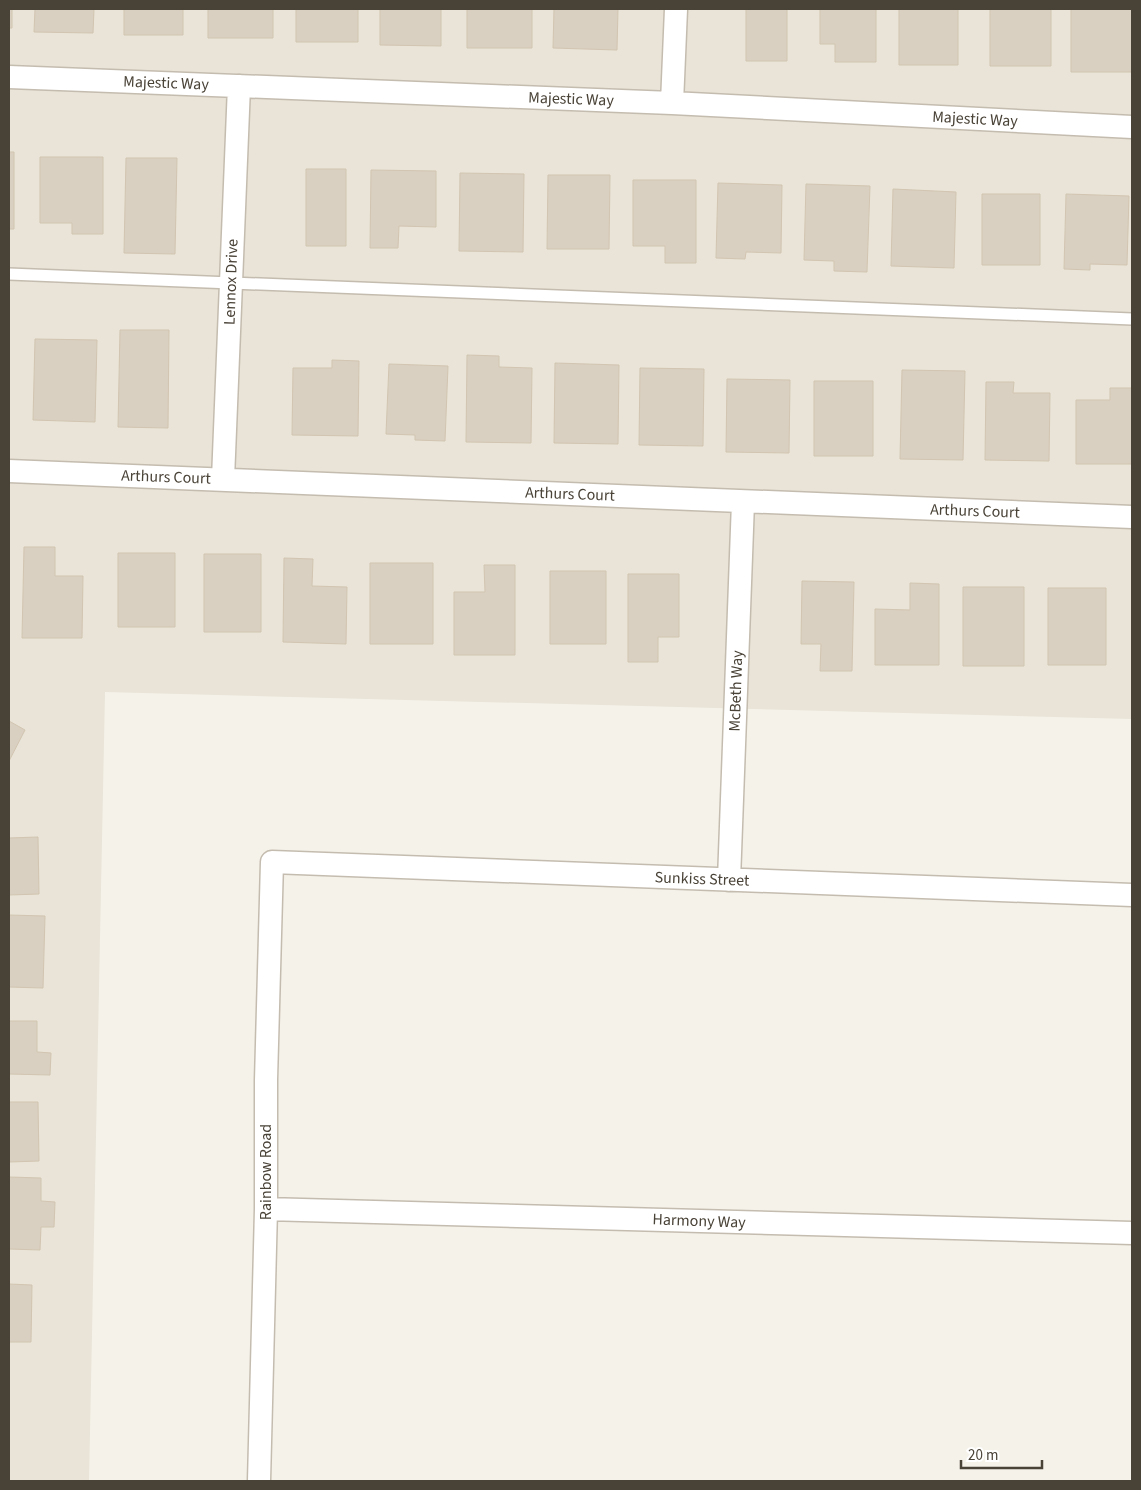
<svg xmlns="http://www.w3.org/2000/svg" width="1141" height="1490" font-family="'Source Sans 3',sans-serif">
<style>
.residential{fill:#e9e4d7}
.building{fill:#dad0c1;stroke:#d2c5b1}
.lines{fill:none;stroke-linecap:round;stroke-linejoin:round}
.lane-casing{stroke:#c4bcaf;stroke-width:14}
.street-casing{stroke:#c4bcaf;stroke-width:25}
.lane{stroke:#fff;stroke-width:11}
.street{stroke:#fff;stroke-width:22}
.labels{text-anchor:middle;dominant-baseline:central;stroke-width:4;stroke-linejoin:round;paint-order:stroke}
.street-label{font-size:16px;fill:#494237;stroke:#fff}
</style>
<rect width="100%" height="100%" fill="#f5f2ea"/>
<path class="residential" d="M9 9H1132V719L105 692 89 1481H9Z"/>
<path class="building" d="M9 9H12V28H9Z
M35 9H94L93 33 34 32Z
M124 9H183V35H124Z
M208 9H273V38H208Z
M296 9H358V42H296Z
M380 9H441V46L380 45Z
M467 9H532V48H467Z
M554 9H618L617 50 553 48Z
M746 9H787V61H746Z
M820 9H876V62H835V44H820Z
M899 9H958V65H899Z
M990 9H1051V66H990Z
M1071 9H1132V72H1071Z
M9 152H14V229H9Z
M40 157H103V234H72V223H40Z
M126 158H177L175 254 124 253Z
M306 169H346V246H306Z
M371 170 436 171V227L399 226 398 248H370Z
M460 173 524 174 523 252 459 251Z
M548 175H610L609 249H547Z
M633 180H696V263H665V246H633Z
M718 183 782 185 781 253 746 252 745 259 716 258Z
M806 184 870 186 867 272 834 271V261L804 260Z
M893 189 956 192 954 268 891 266Z
M982 194H1040V265H982Z
M1066 194 1129 196 1127 265 1090 264V270L1064 269Z
M120 330H169L168 428 118 427Z
M35 339 97 340 95 422 33 420Z
M467 355 499 356V367L532 368 531 443 466 442Z
M332 360 359 361 358 436 292 435 293 368H332Z
M555 363 619 365 618 444 554 443Z
M389 364 448 366 445 441 415 440V435L386 434Z
M640 368 704 369 703 446 639 445Z
M902 370 965 371 963 460 900 459Z
M727 379 790 380 789 453 726 452Z
M814 381H873V456H814Z
M986 382H1014L1013 393H1050L1049 461 985 460Z
M1110 388H1132V464H1076V400H1110Z
M24 547H55V576H83L82 638H22Z
M118 553H175V627H118Z
M204 554H261V632H204Z
M284 558 313 559 312 586 347 587 346 644 283 642Z
M370 563H433V644H370Z
M484 565H515V655H454V592H485Z
M550 571H606V644H550Z
M628 574H679V637H658V662H628Z
M802 581 854 582 852 671H820L821 644H801Z
M910 583 939 584V665H875V609L910 610Z
M963 587H1024V666H963Z
M1048 588H1106V665H1048Z
M9 721 25 730 9 761Z
M38 837 39 894 9 895V838Z
M9 915 45 916 43 988 9 987Z
M9 1021H37V1052L51 1053 50 1075 9 1074Z
M9 1102H38L39 1161 9 1162Z
M9 1177 41 1178V1201L55 1202 54 1227H41L40 1250 9 1249Z
M9 1284 32 1285 31 1342H9Z"/>
<g class="lines">
<g class="lane-casing">
<path id="lane" d="M9 274 1132 319"/>
</g>
<g class="street-casing">
<path id="street" d="M9 77 672 103 1132 127
M672 103 676 9
M9 471 1132 517
M223 479 239 86
M729 880 743 502
M266 1209 1132 1233
M259 1481 266 1209V1080L272 862 1132 895"/>
</g>
<use href="#lane" class="lane"/>
<use href="#street" class="street"/>
</g>
<g class="labels">
<g class="street-label">
<text transform="translate(166 83) rotate(2)">Majestic Way</text>
<text transform="translate(571 99) rotate(2)">Majestic Way</text>
<text transform="translate(975 119) rotate(3)">Majestic Way</text>
<text transform="translate(231 282) rotate(-88)">Lennox Drive</text>
<text transform="translate(166 477) rotate(2)">Arthurs Court</text>
<text transform="translate(570 494) rotate(2)">Arthurs Court</text>
<text transform="translate(975 511) rotate(2)">Arthurs Court</text>
<text transform="translate(736 691) rotate(-88)">McBeth Way</text>
<text transform="translate(702 879) rotate(2)">Sunkiss Street</text>
<text transform="translate(266 1172) rotate(-90)">Rainbow Road</text>
<text transform="translate(699 1221) rotate(2)">Harmony Way</text>
</g>
</g>
<rect width="1141" height="1490" fill="none" stroke="#494237" stroke-width="20"/>
<path d="M961 1460v8h81v-8" fill="none" stroke="#494237" stroke-width="2.5"/>
<text x="968" y="1460" font-size="15" fill="#494237" stroke="#ffffff" stroke-width="4" paint-order="stroke">20 m</text>
</svg>
